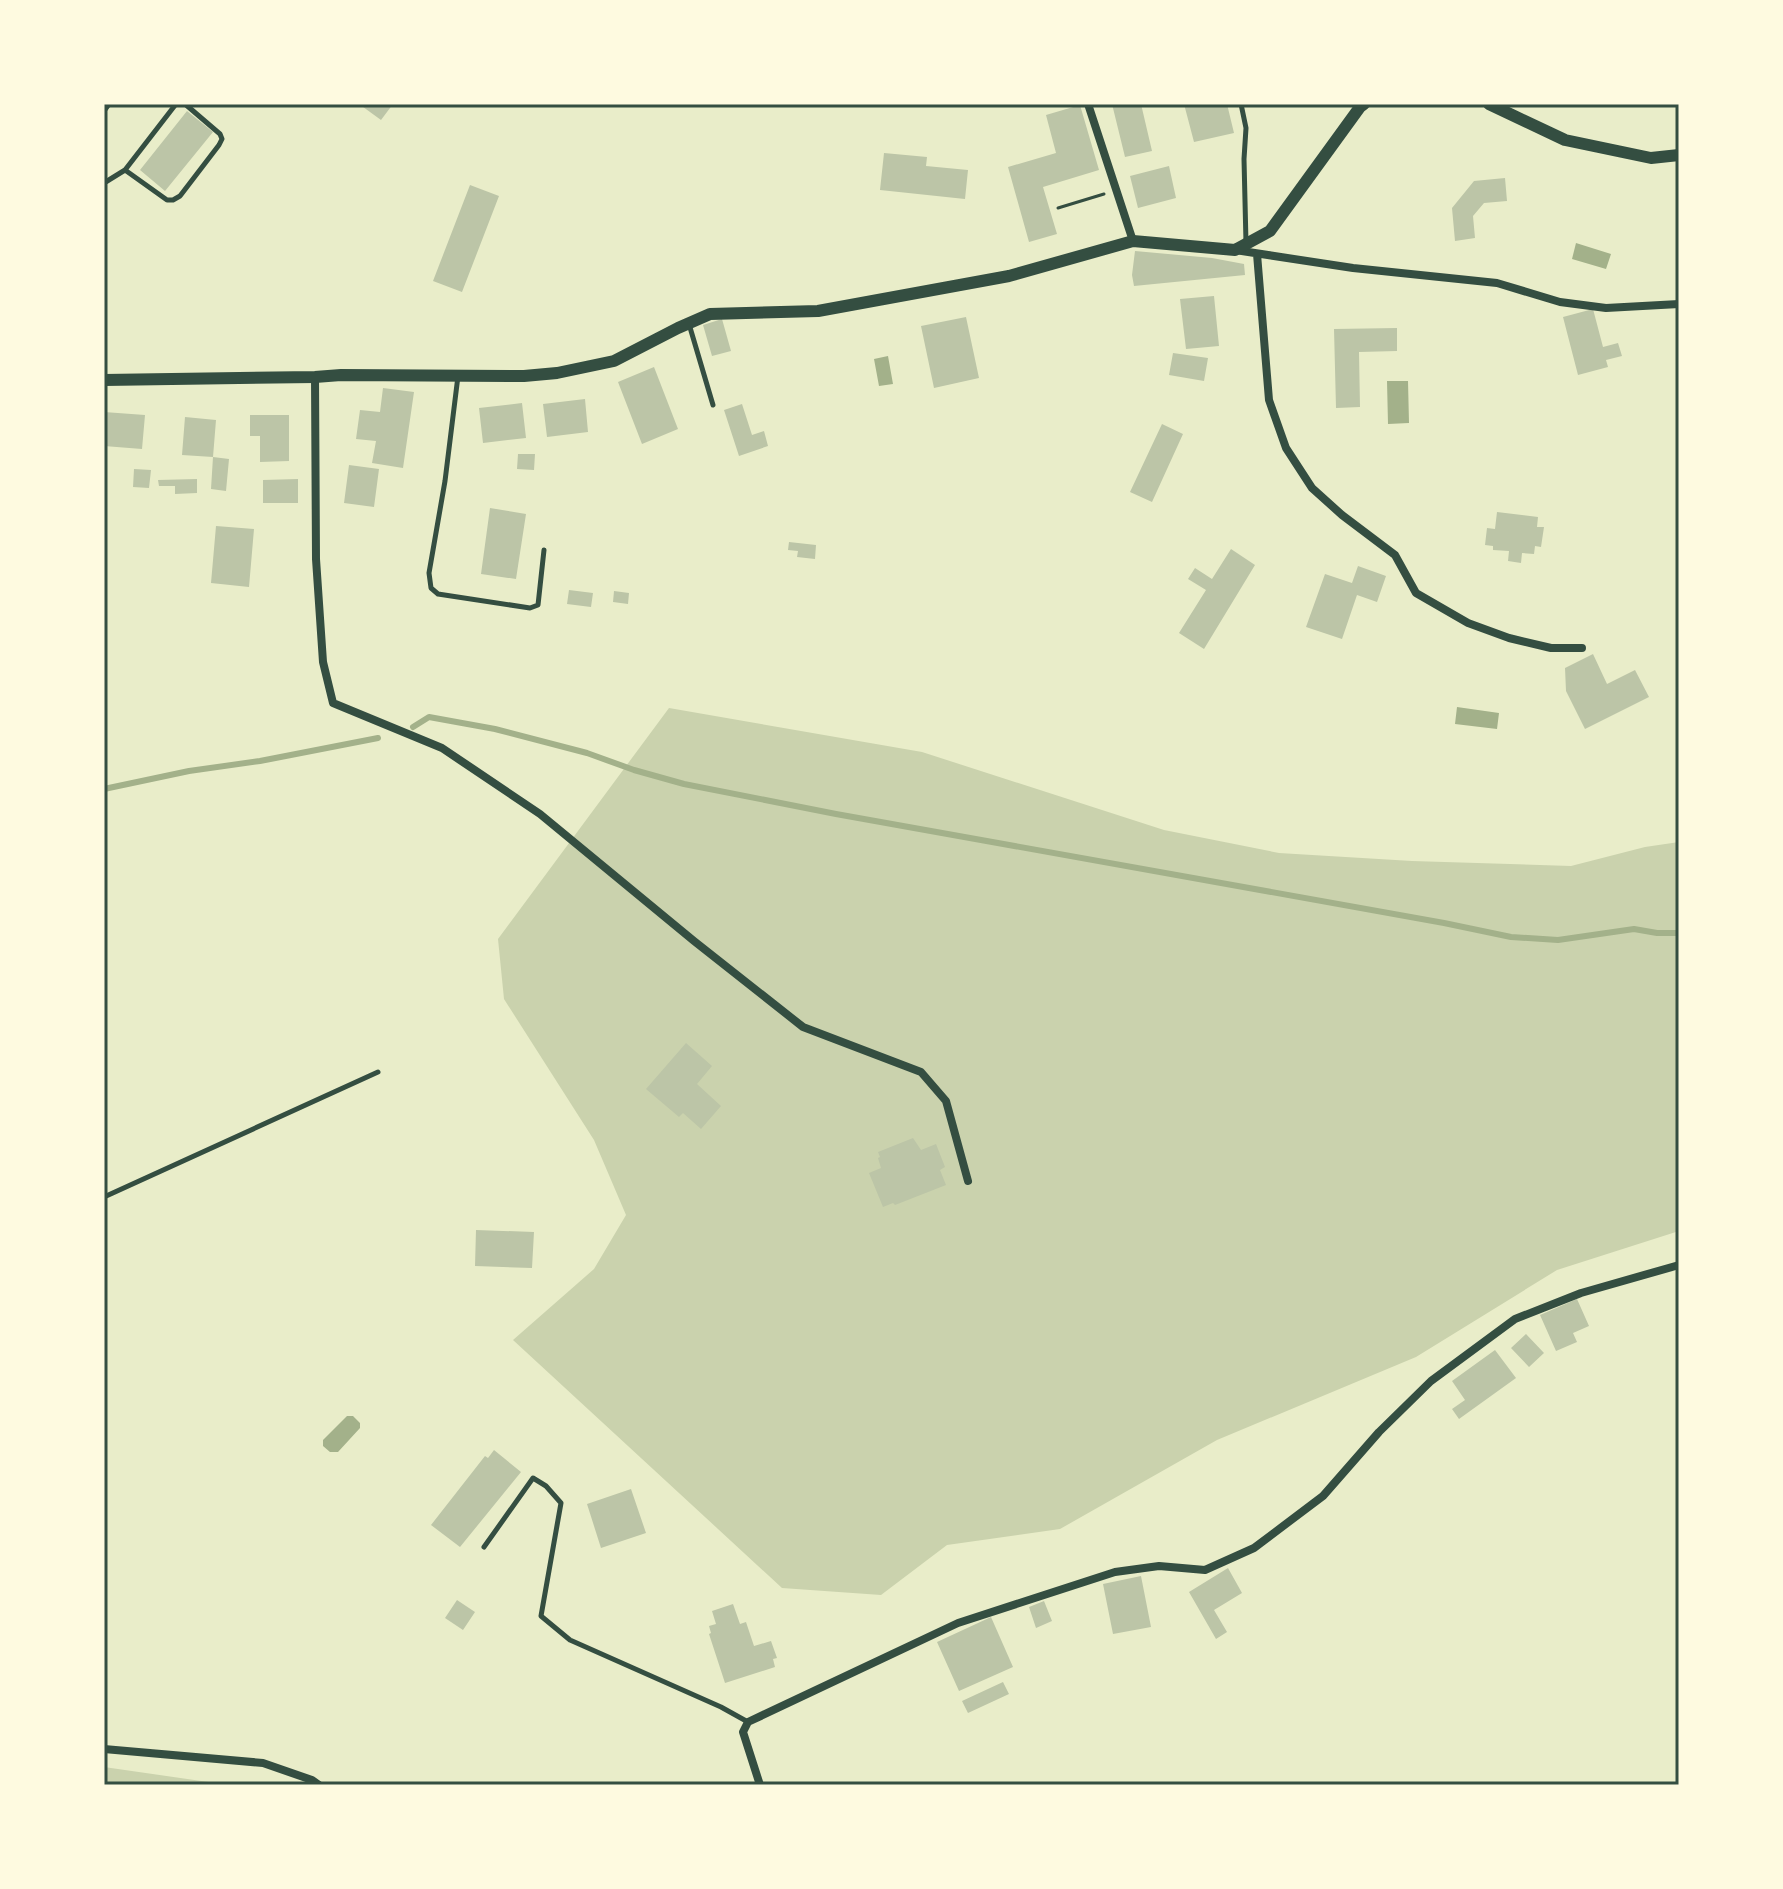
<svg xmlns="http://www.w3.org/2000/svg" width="1783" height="1889" font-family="'Playfair Display',serif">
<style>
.green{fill:#cad2ad}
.water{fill:#a3b18a}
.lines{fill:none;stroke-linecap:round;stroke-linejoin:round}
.stream{stroke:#a3b18a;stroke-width:6}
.building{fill:#bcc5a7}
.path{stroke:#344e41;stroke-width:3}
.service{stroke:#344e41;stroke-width:5}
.minor{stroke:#344e41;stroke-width:8}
.tertiary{stroke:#344e41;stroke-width:12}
.neatline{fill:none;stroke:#344e41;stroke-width:3}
</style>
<rect width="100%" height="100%" fill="#e9edc9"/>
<path class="green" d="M669 708 922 752 1164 830 1279 853 1412 861 1571 866 1645 847 1679 842V1231L1557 1270 1416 1357 1217 1440 1060 1529 947 1545 881 1595 782 1588 513 1340 594 1269 626 1215 594 1140 504 999 498 939Z
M104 1767 229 1785H104Z"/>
<path class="water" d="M1576 243 1611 254 1606 269 1572 259Z
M888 356 893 384 879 386 874 359Z
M1387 381H1408L1409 423 1388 424Z
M1457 707 1499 713 1497 729 1455 724Z
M347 1416H353L360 1423V1428L338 1452H330L323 1446V1440Z"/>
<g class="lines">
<path class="stream" d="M413 727 429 717 495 729 587 753 634 770 684 784 836 814 1444 923 1511 937 1558 940 1634 929 1657 933H1679
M104 789 189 771 260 761 378 738"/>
</g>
<path class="building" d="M359 104H393L381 120Z
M1112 104H1141L1152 151 1125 157Z
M1184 104H1227L1234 133 1194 142Z
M1080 105 1099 170 1043 187 1057 234 1029 242 1008 167 1056 153 1046 115Z
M187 111 213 132 165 191 140 170Z
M884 153 927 157 926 166 968 170 965 199 880 190Z
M1169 166 1176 198 1138 208 1130 176Z
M1505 178 1507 201 1484 203 1473 216 1475 238 1455 241 1452 208 1474 181Z
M470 185 499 196 462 292 433 281Z
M1135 251 1212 258 1244 264 1245 275 1134 286 1132 275Z
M1214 296 1219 346 1186 349 1180 299Z
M1593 309 1603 347 1618 343 1622 356 1606 360 1608 367 1578 375 1563 317Z
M966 317 979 378 934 388 921 326Z
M722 319 731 351 712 356 703 325Z
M1397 328V351L1359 352 1360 407 1336 408 1334 329Z
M1173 353 1208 358 1204 381 1169 375Z
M654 367 678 429 642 444 618 382Z
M383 388 414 392 403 468 372 463 376 441 356 439 360 410 380 412Z
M585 399 588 432 547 437 543 404Z
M522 403 526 438 483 443 479 408Z
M742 404 752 435 764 431 768 446 739 456 724 410Z
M104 412 145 415 142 449 104 446Z
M250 415H289V461L260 462V436H250Z
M185 417 216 420 213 457 229 459 226 491 211 489 213 457 182 455Z
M1162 424 1183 434 1152 502 1130 492Z
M518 454H535L534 470 517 469Z
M349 465 379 469 374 507 344 503Z
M134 469 151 470 149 488 133 487Z
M197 479V493L175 494V486H159L158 480Z
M298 479V503H263V480Z
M490 508 526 514 516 579 481 574Z
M1497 512 1538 517 1537 527H1544L1541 547 1535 546 1534 554 1522 553 1521 563 1508 561 1509 551 1493 550V546L1485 545 1487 528 1495 529Z
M216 526 254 529 249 587 211 583Z
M789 542 816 545 815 559 797 557 798 551 788 550Z
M1231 549 1255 565 1204 649 1179 633 1206 590 1188 579 1195 568 1212 579Z
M1358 566 1386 576 1377 602 1357 595 1342 639 1306 627 1325 574 1352 583Z
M569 590 593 593 591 607 567 604Z
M614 591 629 593 628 604 613 602Z
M1593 654 1607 684 1635 670 1649 697 1585 729 1566 691 1565 668Z
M686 1043 712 1066 697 1084 721 1106 701 1129 683 1113 679 1117 646 1089Z
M913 1138 921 1150 936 1144 945 1167 940 1170 946 1185 895 1205 893 1203 883 1207 869 1173 881 1168 878 1158 880 1157 878 1152Z
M476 1230 534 1232 532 1268 475 1266Z
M1577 1299 1589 1326 1573 1333 1577 1342 1556 1351 1540 1315Z
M1526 1334 1544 1353 1529 1367 1511 1348Z
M1495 1350 1516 1378 1459 1419 1452 1409 1465 1400 1452 1381Z
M494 1450 521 1472 460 1547 431 1525 485 1456 488 1458Z
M631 1489 646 1533 601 1548 587 1504Z
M1228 1568 1242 1593 1214 1610 1227 1632 1216 1639 1189 1592Z
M1141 1576 1151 1627 1113 1634 1103 1584Z
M457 1600 475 1612 463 1630 445 1618Z
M1044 1601 1052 1621 1036 1628 1029 1607Z
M733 1604 740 1624 746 1622 754 1646 771 1641 777 1658 773 1659 775 1667 725 1683 709 1634 711 1633 709 1626 716 1624 712 1611Z
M991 1617 1013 1667 959 1691 937 1642Z
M1003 1682 1009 1694 968 1713 962 1701Z"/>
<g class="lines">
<path class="path" d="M1058 208 1104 194"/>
<path class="service" d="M1241 104 1246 128 1244 159 1246 243
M104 111 109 104
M125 170 167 200H173L180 196 219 145 222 139 220 134 185 104
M104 183 125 170 176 104
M689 324 713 405
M458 376 445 481 429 573 431 588 438 594 530 608 538 605 544 550
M104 1197 378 1072
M484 1547 533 1478 546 1486 561 1503 541 1616 570 1640 721 1707 748 1722"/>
<path class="minor" d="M1088 104 1133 241
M1235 250 1353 268 1497 283 1560 302 1606 308 1679 304
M1257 254 1269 400 1286 448 1312 488 1342 515 1395 555 1416 593 1468 623 1509 638 1551 648H1582
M315 377 316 559 323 662 333 703 442 748 540 814 694 941 803 1027 921 1072 946 1101 968 1181
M104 1749 263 1763 312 1780 319 1785
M760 1785 743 1732 748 1722 958 1623 1115 1572 1159 1566 1205 1570 1254 1548 1323 1496 1379 1432 1431 1381 1515 1319 1581 1293 1679 1265"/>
<path class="tertiary" d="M1489 104 1565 140 1651 158 1679 155
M104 380 315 377 341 375 524 376 557 373 614 361 678 328 710 314 818 311 1009 276 1133 241 1235 250 1270 231 1360 107 1364 104"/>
</g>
<rect width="1783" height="1889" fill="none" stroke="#fefae0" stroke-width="212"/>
<rect x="106" y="106" width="1571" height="1677" class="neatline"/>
</svg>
